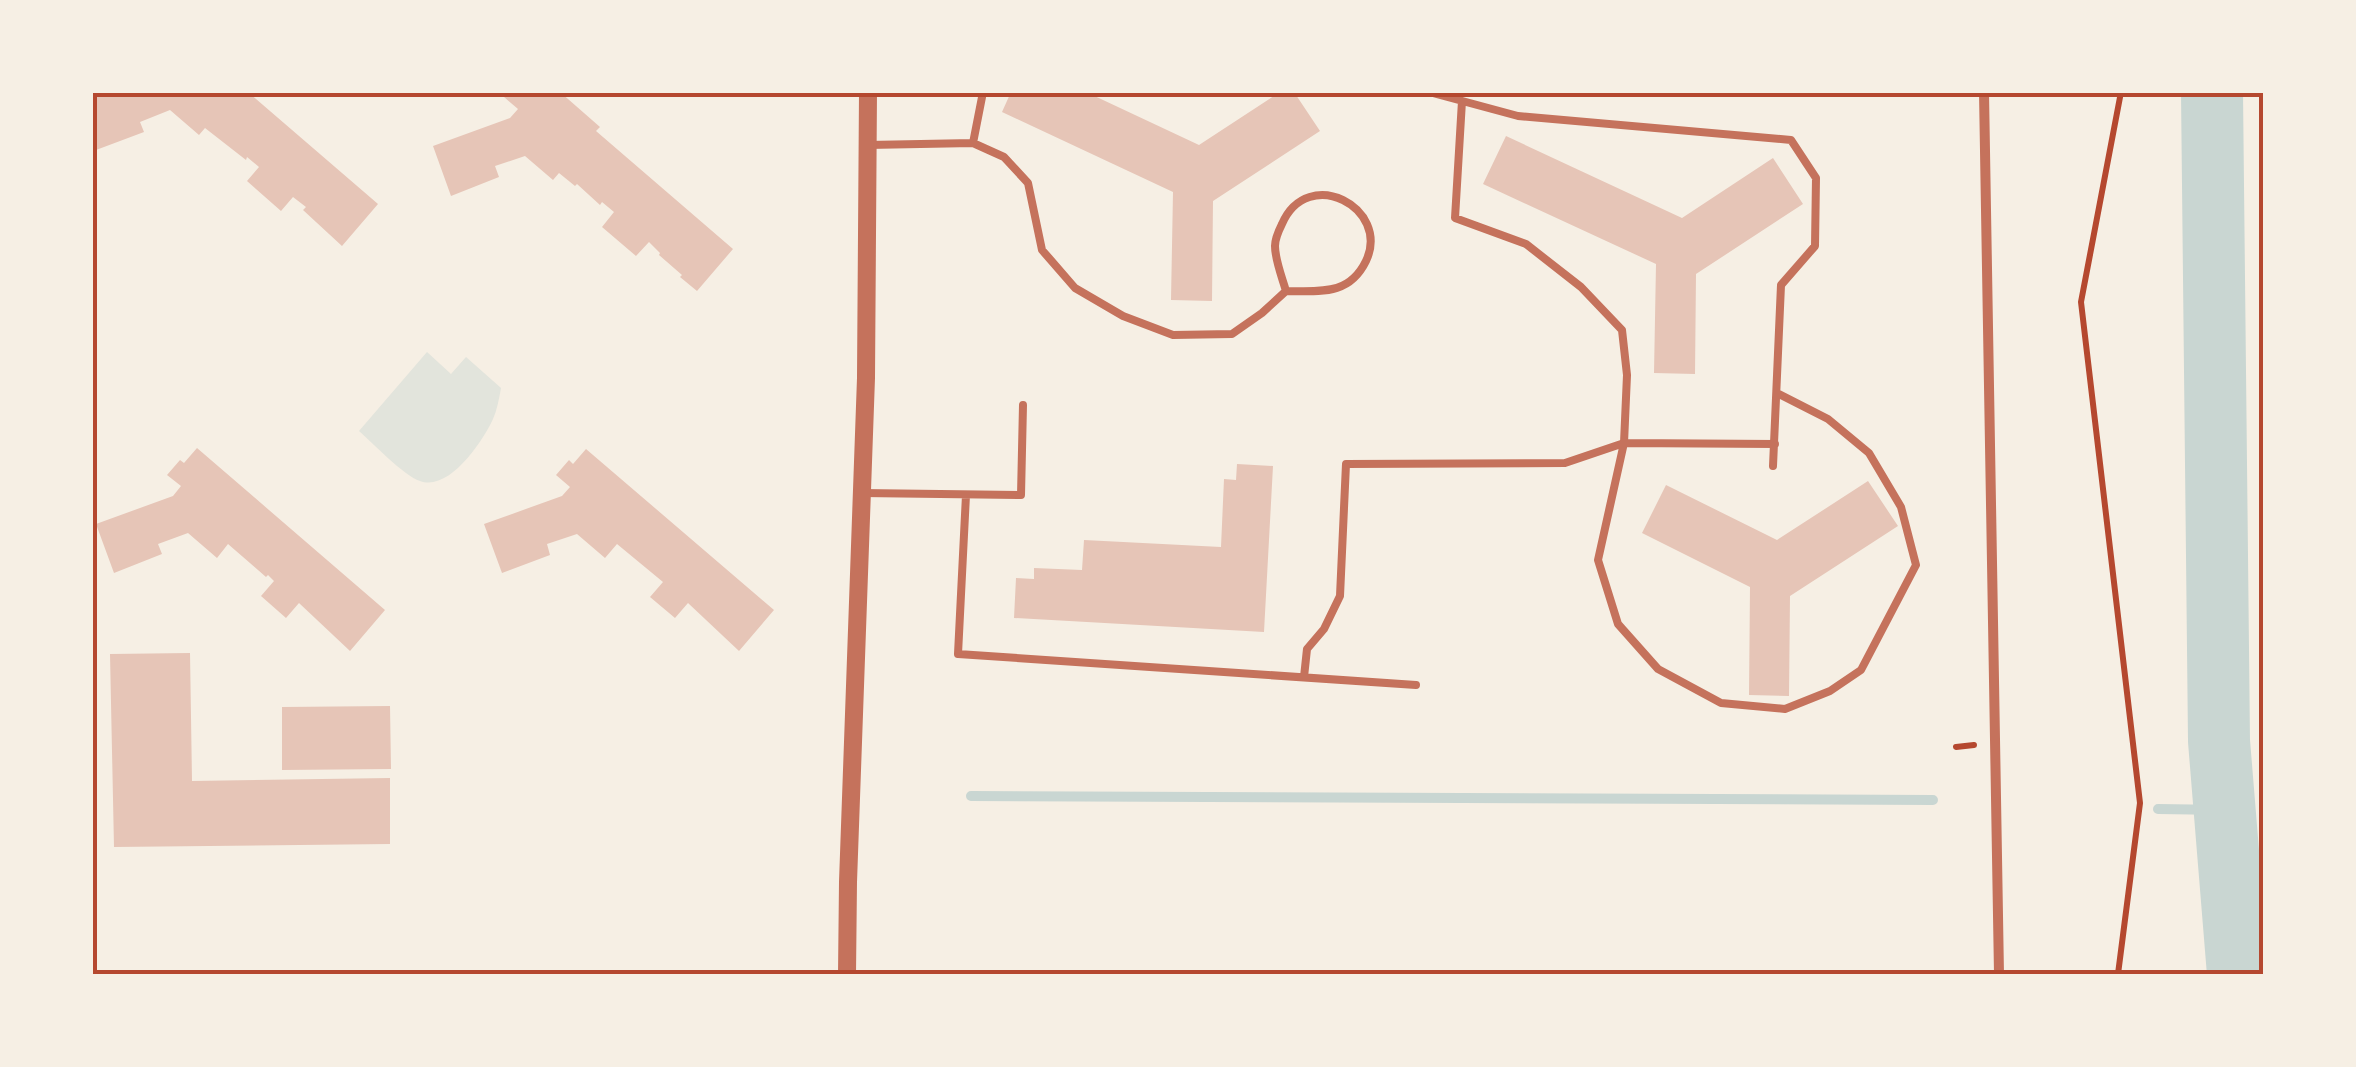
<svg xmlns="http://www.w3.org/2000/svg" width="2356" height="1067" font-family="'Varela Round',sans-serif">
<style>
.green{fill:#e2e4dc}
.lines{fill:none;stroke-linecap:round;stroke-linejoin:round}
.stream{stroke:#c9d6d2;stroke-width:10}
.river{stroke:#c9d6d2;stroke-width:62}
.building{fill:#e6c5b7}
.path{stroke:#b5482f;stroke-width:6}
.service{stroke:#c5725c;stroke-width:8}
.minor{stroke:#c5725c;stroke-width:10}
.tertiary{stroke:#c5725c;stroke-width:18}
.neatline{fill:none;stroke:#b5482f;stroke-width:4}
</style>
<rect width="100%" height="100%" fill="#f6efe4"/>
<path class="green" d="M427 352 451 374 466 357 501 388C499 399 497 410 493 419 483 441 449 492 420 481 404 476 373 443 359 431Z"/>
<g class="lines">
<path class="stream" d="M971 796 1933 800
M2158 809 2225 810"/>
<path class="river" d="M2212 92 2219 741 2238 974"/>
</g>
<path class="building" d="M101 92H248L378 204 342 246 303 210 306 207 293 197 281 211 247 181 259 167 247 157 246 160 205 128 199 135 170 110 140 122 144 132 96 150 92 141V95Z
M508 92H560L600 127 596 131 733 249 697 291 680 277 682 275 659 255 660 253 649 242 636 256 602 227 614 212 602 202 600 205 577 184 575 186 559 173 553 180 525 156 495 166 499 177 451 196 433 146 510 118 518 109 504 97Z
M1011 92H1086L1199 145 1280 92H1294L1320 131 1213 201 1212 301 1171 300 1173 192 1002 112Z
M1506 136 1682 218 1773 158 1803 204 1696 274 1695 374 1654 373 1656 264 1483 184Z
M197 448 385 610 350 651 299 603 286 618 261 596 274 581 268 575 266 577 228 544 217 558 188 533 158 544 162 554 114 573 96 524 173 496 181 486 167 475 180 460 184 463Z
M586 449 774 610 739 651 688 603 675 618 650 597 663 582 617 544 605 558 577 534 547 544 550 555 502 573 484 524 562 496 570 487 556 475 569 460 573 464Z
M1237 464 1273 466 1264 632 1014 618 1016 578 1034 579V568L1082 570 1084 540 1221 547 1224 479 1236 480Z
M1868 481 1898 526 1790 596 1789 696 1749 695 1750 587 1642 533 1666 485 1777 540Z
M190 653 192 781 390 778V844L114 847 110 654Z
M390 706 391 769 282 770V707Z"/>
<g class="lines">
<path class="path" d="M1956 747 1974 745
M2118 974 2140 803 2081 302 2121 92"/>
<path class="service" d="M1429 92 1518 116 1791 140 1816 178 1815 246 1781 285 1773 466
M1462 101 1455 218 1526 244 1581 287 1622 330 1627 375 1624 443 1598 560 1618 624 1658 669 1721 703 1785 709 1830 691 1861 670 1916 565 1901 507 1869 453 1828 419 1777 393
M973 143 983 92
M868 145 973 143 1004 157 1028 183 1042 250 1075 288 1123 316 1173 335 1232 334 1262 313 1286 291C1320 291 1349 296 1366 261 1391 208 1308 164 1282 224 1279 230 1275 239 1275 246 1275 260 1282 277 1286 291
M862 493 1021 495 1023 405
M966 495 958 654 1416 685
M1304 677 1307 649 1324 629 1340 596 1346 464 1565 463 1624 443 1775 444"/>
<path class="minor" d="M1984 92 1999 974"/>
<path class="tertiary" d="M847 974 848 882 866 378 868 92"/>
</g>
<rect width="2356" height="1067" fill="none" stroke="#f6efe4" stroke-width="190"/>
<rect x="95" y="95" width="2166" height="877" class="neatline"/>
</svg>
